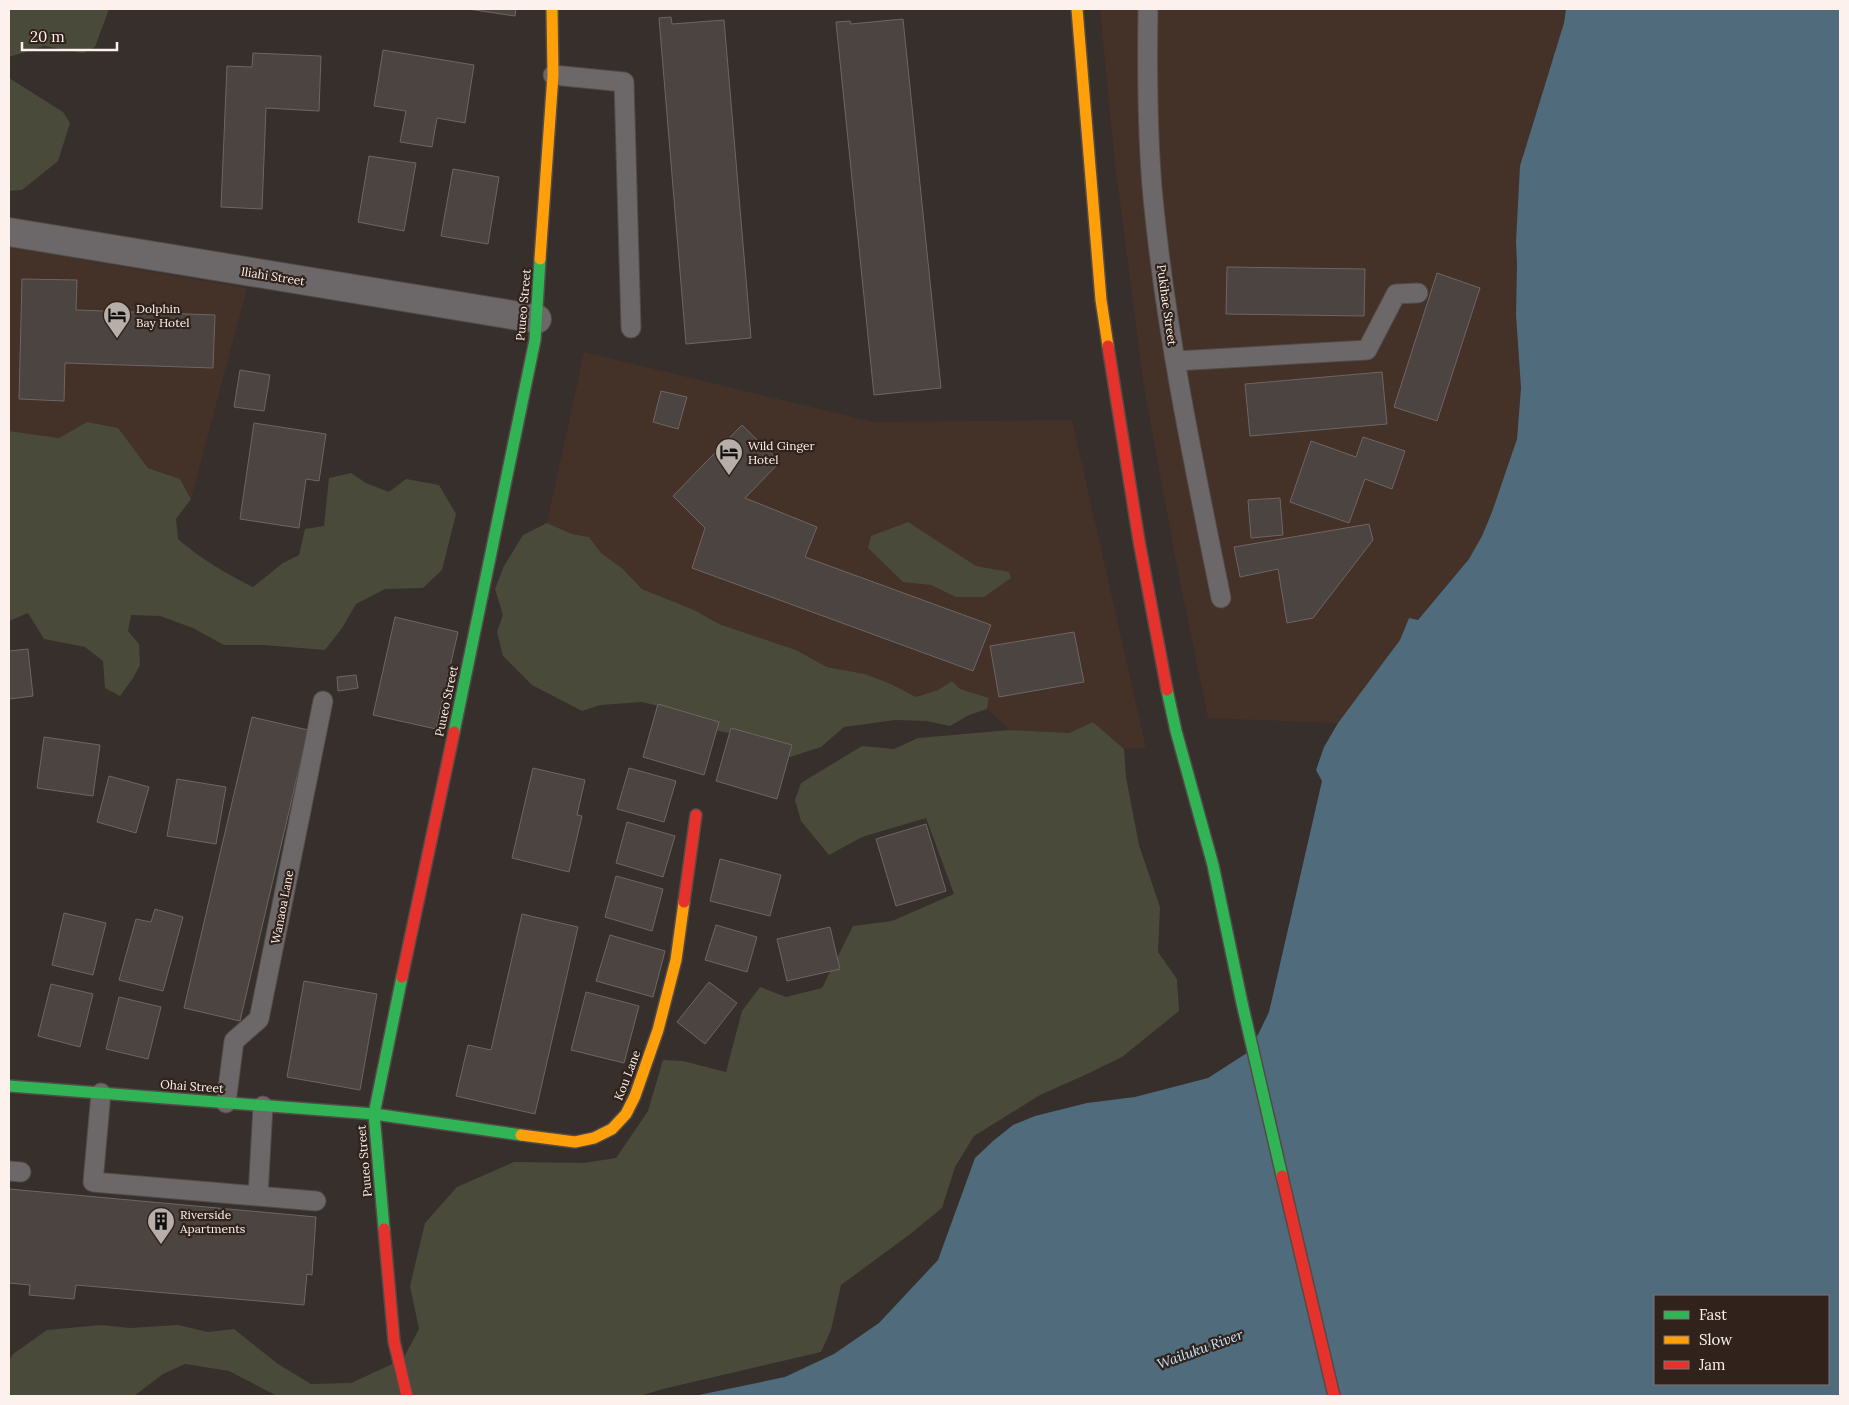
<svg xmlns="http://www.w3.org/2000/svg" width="1849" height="1405" font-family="Lora,serif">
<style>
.built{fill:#443128}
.green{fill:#494a3a}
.water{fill:#4f6b7c;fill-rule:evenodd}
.building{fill:#4b4441;stroke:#6d6663}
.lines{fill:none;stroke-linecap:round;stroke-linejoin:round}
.lane-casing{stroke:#524b47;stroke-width:21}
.street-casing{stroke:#524b47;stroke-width:30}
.fast-casing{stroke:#524b47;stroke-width:14}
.slow-casing{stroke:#524b47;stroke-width:14}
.jam-casing{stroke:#524b47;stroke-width:14}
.lane{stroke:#6c6869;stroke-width:19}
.street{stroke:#6c6869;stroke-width:28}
.fast{stroke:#30b455;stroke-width:11}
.slow{stroke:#ff9f0a;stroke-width:11}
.jam{stroke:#e5322d;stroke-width:11}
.labels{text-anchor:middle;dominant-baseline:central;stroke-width:4.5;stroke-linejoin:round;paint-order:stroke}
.street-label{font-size:12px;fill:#fcf1ed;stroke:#31231c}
.poi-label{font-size:12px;fill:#fcf1ed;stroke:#31231c;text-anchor:start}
.water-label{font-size:14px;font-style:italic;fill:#c6e9fe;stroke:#31231c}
</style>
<rect width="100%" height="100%" fill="#372f2b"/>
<path class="built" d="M1100 9H1566L1564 23 1516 242 1517 264 1516 315 1521 388 1517 439 1492 512 1482 536 1469 559 1418 620 1409 618 1400 640 1338 723 1208 718 1176 562 1144 387 1115 164Z
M9 247 247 288 191 499 180 479 148 468 139 456 87 422 59 438 9 431Z
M584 352 874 422 1072 420 1146 748 1124 749 1093 722 1069 733 1010 730 987 709 989 698 960 689 952 681 938 690 916 697 891 684 865 674 827 667 796 650 719 624 694 610 642 589 623 569 601 553 589 537 572 534 547 523Z"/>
<path class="green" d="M9 9H109L95 47 83 53 44 46 9 57Z
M9 78 63 112 70 123 58 161 22 190 9 191Z
M87 422 118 428 148 468 180 479 191 499 176 519 178 539C201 559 225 573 253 587L283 563 299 555 305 529 324 526 329 478 351 473 366 483 389 492 406 479 439 485 456 514 442 570 423 588 385 589 356 604 342 628 325 650 263 645H224L193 628 160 616 131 615 128 631 139 644 140 665 133 678 120 696 105 688 103 661 85 647 44 639 28 613 9 621V431L59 438Z
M908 522 976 566 1009 572 1011 578 984 597H956L931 585 903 582 868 548 871 536Z
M547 523 572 534 589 537 601 553 623 569 642 589 694 610 719 624 796 650 827 667 865 674 891 684 916 697 938 690 952 681 960 689 989 698 987 709 969 715 950 726 927 721 895 720 844 727 821 747 790 757 754 736 723 732 698 725 675 710 642 702 600 705 582 711 532 685 503 656 497 632 503 615 495 589 504 566 523 535Z
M1093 722 1124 749 1126 777 1139 845 1160 907 1158 952 1177 979 1179 1011 1122 1057 1085 1075 1040 1095 974 1136 955 1167 942 1208 909 1235 841 1285 831 1330 821 1352 663 1389 640 1396H277L229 1371 185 1364 163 1374 134 1396H9V1360L13 1354 47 1330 101 1325 130 1328 178 1325 208 1332 234 1329 278 1364 311 1384 351 1383 403 1359 419 1329 410 1286 425 1223 457 1187 514 1162 583 1163 616 1158 648 1111 663 1060 683 1061 726 1072 742 1011 760 987 786 997 822 988 853 926 892 921 954 894 926 818 862 837 829 855 801 821 795 800 801 783 862 746 894 749 918 738 1010 730 1069 733Z"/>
<path class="water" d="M1566 9H1840V1396H694L785 1377 834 1354 879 1323 938 1260 975 1158 993 1141 1013 1125 1035 1116 1087 1103 1135 1097 1208 1078 1250 1051 1269 1012 1322 781 1316 770 1324 747 1338 723 1400 640 1409 618 1418 620 1469 559 1482 536 1492 512 1517 439 1521 388 1516 315 1517 264 1516 242 1520 166 1564 23ZM1655 1296H1828V1384H1655Z"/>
<path class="building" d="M468 9H516L515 16Z
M671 17 672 24 724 20 751 338 686 344 659 18Z
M903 19 941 388 874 395 836 22 850 21 851 24Z
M383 50 474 65 465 123 437 118 432 147 400 142 406 111 374 106Z
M253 53 321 56 319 111 266 108 262 209 221 207 227 66 252 67Z
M369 156 416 163 404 231 358 222Z
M453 169 499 177 488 244 441 236Z
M1227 267 1365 269 1364 316 1226 314Z
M1437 273 1480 288 1437 421 1394 407Z
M22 279 77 280 76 310 215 315 213 368 65 363 64 401 19 399Z
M240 370 270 375 264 411 234 407Z
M1382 372 1387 424 1250 436 1245 384Z
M661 391 687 397 678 429 653 422Z
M254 423 326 434 319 481 306 479 299 528 240 519Z
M742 425 780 462 745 498 817 527 805 557 991 625 973 671 692 568 705 528 673 496Z
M1363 437 1405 451 1392 489 1365 479 1349 523 1290 502 1311 441 1356 457Z
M1280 498 1283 535 1251 538 1248 500Z
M1369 524 1373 540 1313 618 1287 623 1278 569 1240 577 1234 547Z
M395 617 458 632 436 729 373 715Z
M1074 632 1084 682 999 697 990 646Z
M28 649 33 696 9 699V651Z
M356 675 358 688 338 691 337 677Z
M658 704 719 722 704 775 643 757Z
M252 717 308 730 240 1021 184 1008Z
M731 728 792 745 777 799 716 781Z
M44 737 100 745 93 796 37 788Z
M533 768 585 780 577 815 582 816 569 872 512 858Z
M629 768 676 781 664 822 617 809Z
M109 776 149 787 136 833 97 822Z
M177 779 226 787 216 844 167 836Z
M627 822 675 836 663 877 616 863Z
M926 824 946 891 896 906 876 839Z
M720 859 781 875 770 916 710 901Z
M616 876 663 889 652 931 605 917Z
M155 909 183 917 163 991 119 980 136 919 151 922Z
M64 913 106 923 93 975 52 965Z
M522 914 578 927 535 1114 456 1096 468 1045 491 1050Z
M716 925 757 937 747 972 705 960Z
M830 927 840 969 787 981 777 939Z
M610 935 665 951 653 997 596 981Z
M304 981 377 994 360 1090 287 1077Z
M709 982 737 1003 705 1044 677 1022Z
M51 984 93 994 80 1047 38 1036Z
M586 992 639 1006 624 1063 571 1050Z
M119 997 161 1007 148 1059 106 1049Z
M9 1189 316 1217 312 1275 307 1274 304 1305 76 1285 74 1299 29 1295 30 1285 9 1283Z"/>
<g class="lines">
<g class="lane-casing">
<path id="lane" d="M1148 9C1147 72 1147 135 1153 198 1166 333 1194 465 1221 598
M553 75 624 82 631 328
M1176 361 1367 350 1396 294 1418 293
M101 1093 93 1182 316 1201
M226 1103 234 1041 259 1019 323 701
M9 1171 21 1172
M258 1196 263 1106"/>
</g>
<g class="street-casing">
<path id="street" d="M9 232 537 319"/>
</g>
<g class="fast-casing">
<path id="fast" d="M1167 690 1176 731 1213 865 1242 1003 1282 1176
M454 732 535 340 540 259
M9 1086 374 1114 521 1135
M384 1229 374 1114 402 977"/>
</g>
<g class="slow-casing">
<path id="slow" d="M1077 9 1101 300 1108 346
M540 259 553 75 552 9
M521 1135 575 1142 594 1138 612 1129 626 1114 635 1096 658 1030 676 960 684 902"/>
</g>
<g class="jam-casing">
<path id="jam" d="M1108 346 1139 541 1167 690
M684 902 696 815
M402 977 454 732
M1282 1176 1334 1396
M384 1229 394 1341 407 1396"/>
</g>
<use href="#lane" class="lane"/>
<use href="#street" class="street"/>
<use href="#fast" class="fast"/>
<use href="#slow" class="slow"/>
<use href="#jam" class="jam"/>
</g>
<defs>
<g id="hotel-pin" transform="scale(1.4375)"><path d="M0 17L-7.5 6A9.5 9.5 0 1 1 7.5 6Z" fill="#b7ada9" stroke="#31231c"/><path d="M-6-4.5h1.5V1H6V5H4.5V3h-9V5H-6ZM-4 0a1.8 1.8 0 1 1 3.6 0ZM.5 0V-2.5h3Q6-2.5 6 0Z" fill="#111"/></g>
<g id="building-pin" transform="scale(1.4375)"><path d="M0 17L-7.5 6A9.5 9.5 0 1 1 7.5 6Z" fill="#b7ada9" stroke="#31231c"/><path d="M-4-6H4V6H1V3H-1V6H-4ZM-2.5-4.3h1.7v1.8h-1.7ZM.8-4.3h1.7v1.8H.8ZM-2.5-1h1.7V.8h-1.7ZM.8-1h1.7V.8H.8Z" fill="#111"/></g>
</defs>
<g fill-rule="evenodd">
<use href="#hotel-pin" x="117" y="315"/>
<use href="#hotel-pin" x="729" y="452"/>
<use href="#building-pin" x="161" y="1221"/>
</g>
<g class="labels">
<g class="street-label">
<text transform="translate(273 276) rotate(9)">Iliahi Street</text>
<text transform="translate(523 305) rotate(-85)">Puueo Street</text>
<text transform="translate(1167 305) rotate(82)">Pukihae Street</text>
<text transform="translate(446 701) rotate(-78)">Puueo Street</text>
<text transform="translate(282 907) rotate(-79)">Wanaoa Lane</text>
<text transform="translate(627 1075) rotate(-69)">Kou Lane</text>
<text transform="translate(192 1086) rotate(4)">Ohai Street</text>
<text transform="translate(364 1161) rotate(-95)">Puueo Street</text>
</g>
<g class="poi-label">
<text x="136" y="308">Dolphin<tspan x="136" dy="14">Bay Hotel</tspan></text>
<text x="748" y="445">Wild Ginger<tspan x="748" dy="14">Hotel</tspan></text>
<text x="180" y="1214">Riverside<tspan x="180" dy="14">Apartments</tspan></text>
</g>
<g class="water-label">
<text transform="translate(1200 1349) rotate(-20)">Wailuku River</text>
</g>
</g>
<rect width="1849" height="1405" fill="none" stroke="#fcf1ed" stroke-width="20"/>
<rect x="1654" y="1295" width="175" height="90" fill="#31231c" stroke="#827570"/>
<rect x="1664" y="1311" width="25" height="8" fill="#30b455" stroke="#827570"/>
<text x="1699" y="1320" font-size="15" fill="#fcf1ed">Fast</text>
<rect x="1664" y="1336" width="25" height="8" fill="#ff9f0a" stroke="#827570"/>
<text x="1699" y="1345" font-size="15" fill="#fcf1ed">Slow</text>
<rect x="1664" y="1361" width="25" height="8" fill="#e5322d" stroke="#827570"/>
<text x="1699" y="1370" font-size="15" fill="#fcf1ed">Jam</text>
<path d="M22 42v8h95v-8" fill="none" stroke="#fcf1ed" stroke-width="2.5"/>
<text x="30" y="42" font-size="15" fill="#fcf1ed" stroke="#31231c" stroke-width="4" paint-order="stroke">20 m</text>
</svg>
